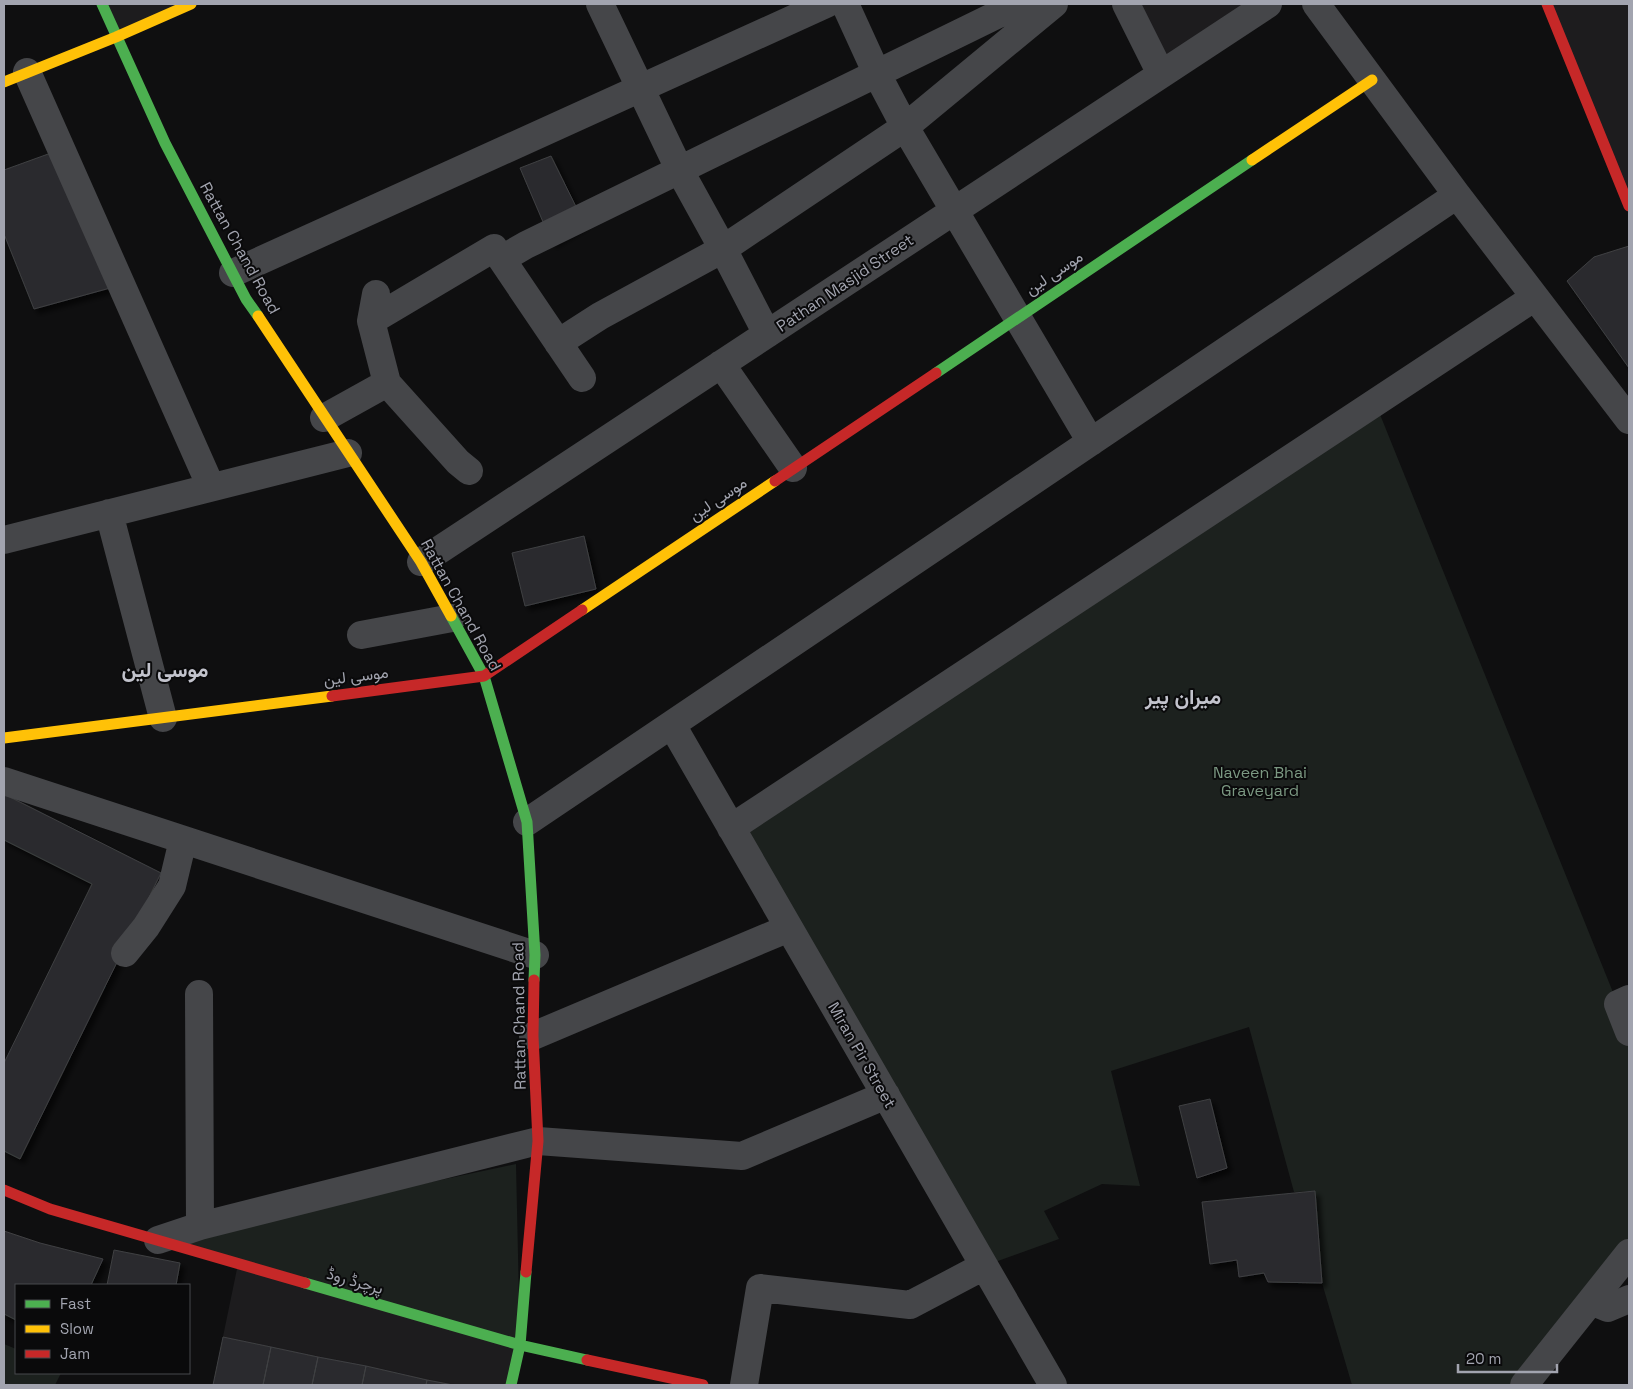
<svg xmlns="http://www.w3.org/2000/svg" width="1633" height="1389" font-family="'Space Grotesk',Vazirmatn,sans-serif">
<style>
.built{fill:#1d1c1e}
.green{fill:#1c211e}
.building{fill:#2b2b2d;stroke:#3f4043;filter:url(#shadow)}
.lines{fill:none;stroke-linecap:round;stroke-linejoin:round}
.street{stroke:#454649;stroke-width:28}
.fast{stroke:#4caf50;stroke-width:11}
.slow{stroke:#ffc107;stroke-width:11}
.jam{stroke:#c62828;stroke-width:11}
.labels{text-anchor:middle;dominant-baseline:central;stroke-width:4;stroke-linejoin:round;paint-order:stroke}
.street-label{font-size:16px;fill:#a2a4af;stroke:#0a0a0b}
.park-label{font-size:16px;fill:#7b9882;stroke:#0a0a0b}
.district-label{font-size:21px;font-weight:bold;fill:#c2c3cc;stroke:#0a0a0b}
</style>
<defs>
<filter id="shadow"><feDropShadow dx="4.5" dy="4.5" stdDeviation="2.5" flood-color="#0009"/></filter>
</defs>
<rect width="100%" height="100%" fill="#0f0f10"/>
<path class="built" d="M102 4H191L116 37Z
M1127 4H1268L1161 74Z
M1547 4H1629V206Z
M238 1264 520 1345 511 1385H213Z"/>
<path class="green" d="M1379 412 1629 1032V1253L1524 1385H1352L1322 1283 1315 1191 1294 1192 1249 1027 1111 1071 1140 1186 1102 1184 1044 1211 1059 1239 984 1266 731 828Z
M516 1164 520 1345 158 1240Z
M4 1344 16 1349V1373H61L55 1385H4Z"/>
<path class="building" d="M62 149 121 285 34 309 4 234V170Z
M551 156 584 223 552 243 520 168Z
M1629 246V368L1567 281 1594 257Z
M584 536 596 589 525 606 512 553Z
M4 794 161 873 20 1159 4 1151V1063L92 884 4 840Z
M1210 1099 1227 1168 1197 1178 1179 1106Z
M1315 1191 1322 1283 1268 1282 1264 1273 1239 1277 1237 1260 1210 1264 1202 1202Z
M4 1231 40 1243 103 1259 91 1285H16V1320L4 1314Z
M114 1250 180 1263 176 1285H107Z
M223 1337 271 1347 263 1385H213Z
M271 1347 318 1357 312 1385H263Z
M318 1357 366 1366 362 1385H312Z
M366 1366 427 1380 426 1385H362Z
M427 1380 453 1385H426Z"/>
<g class="lines">
<path class="street" d="M600 4 680 171 723 249 767 334
M845 4 877 74 905 127 1091 442
M1126 4 1161 74
M1316 4 1457 195
M27 72 211 487
M502 259 526 245 1019 4
M233 273 826 4
M376 294 371 321 387 383 458 462 469 471
M371 321 494 248 582 378
M558 343 600 316 723 249 905 127 1054 4
M721 364 793 468
M324 418 387 383
M109 513 163 718
M4 540 348 453
M421 562 1268 4
M361 635 452 618
M672 725 1053 1385
M4 781 535 955
M527 822 1457 195 1629 420
M731 828 1535 297
M125 953 146 927 172 886 183 840
M199 994 200 1226
M1629 999 1618 1004 1629 1032
M533 1036 789 928
M158 1240 200 1226 538 1141 742 1156 886 1095
M1591 1301 1608 1308 1629 1299
M744 1385 760 1288 910 1305 984 1266
M1524 1385 1629 1253"/>
<path class="fast" d="M102 4 165 143 246 299 258 316
M936 373 1252 160
M451 616 484 676 527 822 535 955 534 980
M305 1283 520 1345 587 1360
M511 1385 520 1345 526 1272"/>
<path class="slow" d="M4 82 116 37 191 4
M1252 160 1372 80
M258 316 421 562 451 616
M582 610 775 481
M4 738 332 696"/>
<path class="jam" d="M1547 4 1629 206
M775 481 936 373
M332 696 484 676 582 610
M4 1190 50 1209 305 1283
M526 1272 538 1141 533 1036 534 980
M587 1360 703 1385"/>
</g>
<g class="labels">
<g class="street-label">
<text transform="translate(240 248) rotate(61)">Rattan Chand Road</text>
<text transform="translate(1054 273) rotate(-34)">موسی لین</text>
<text transform="translate(845 283) rotate(-34)">Pathan Masjid Street</text>
<text transform="translate(718 499) rotate(-34)">موسی لین</text>
<text transform="translate(461 605) rotate(61)">Rattan Chand Road</text>
<text transform="translate(356 676) rotate(-7)">موسی لین</text>
<text transform="translate(519 1016) rotate(-91)">Rattan Chand Road</text>
<text transform="translate(862 1055) rotate(60)">Miran Pir Street</text>
<text transform="translate(355 1281) rotate(16)">پرچرڈ روڈ</text>
</g>
<g class="park-label">
<text x="1260" y="772">Naveen Bhai<tspan x="1260" dy="18">Graveyard</tspan></text>
</g>
<g class="district-label">
<text x="165" y="669">موسی لین</text>
<text x="1183" y="696">میران پیر</text>
</g>
</g>
<rect width="1633" height="1389" fill="none" stroke="#a2a4af" stroke-width="10"/>
<rect x="15" y="1284" width="175" height="90" fill="#0a0a0b" stroke="#47484d"/>
<rect x="25" y="1300" width="25" height="8" fill="#4caf50" stroke="#47484d"/>
<text x="60" y="1309" font-size="15" fill="#a2a4af">Fast</text>
<rect x="25" y="1325" width="25" height="8" fill="#ffc107" stroke="#47484d"/>
<text x="60" y="1334" font-size="15" fill="#a2a4af">Slow</text>
<rect x="25" y="1350" width="25" height="8" fill="#c62828" stroke="#47484d"/>
<text x="60" y="1359" font-size="15" fill="#a2a4af">Jam</text>
<path d="M1458 1364v8h99v-8" fill="none" stroke="#a2a4af" stroke-width="2.5"/>
<text x="1466" y="1364" font-size="15" fill="#a2a4af" stroke="#0a0a0b" stroke-width="4" paint-order="stroke">20 m</text>
</svg>
